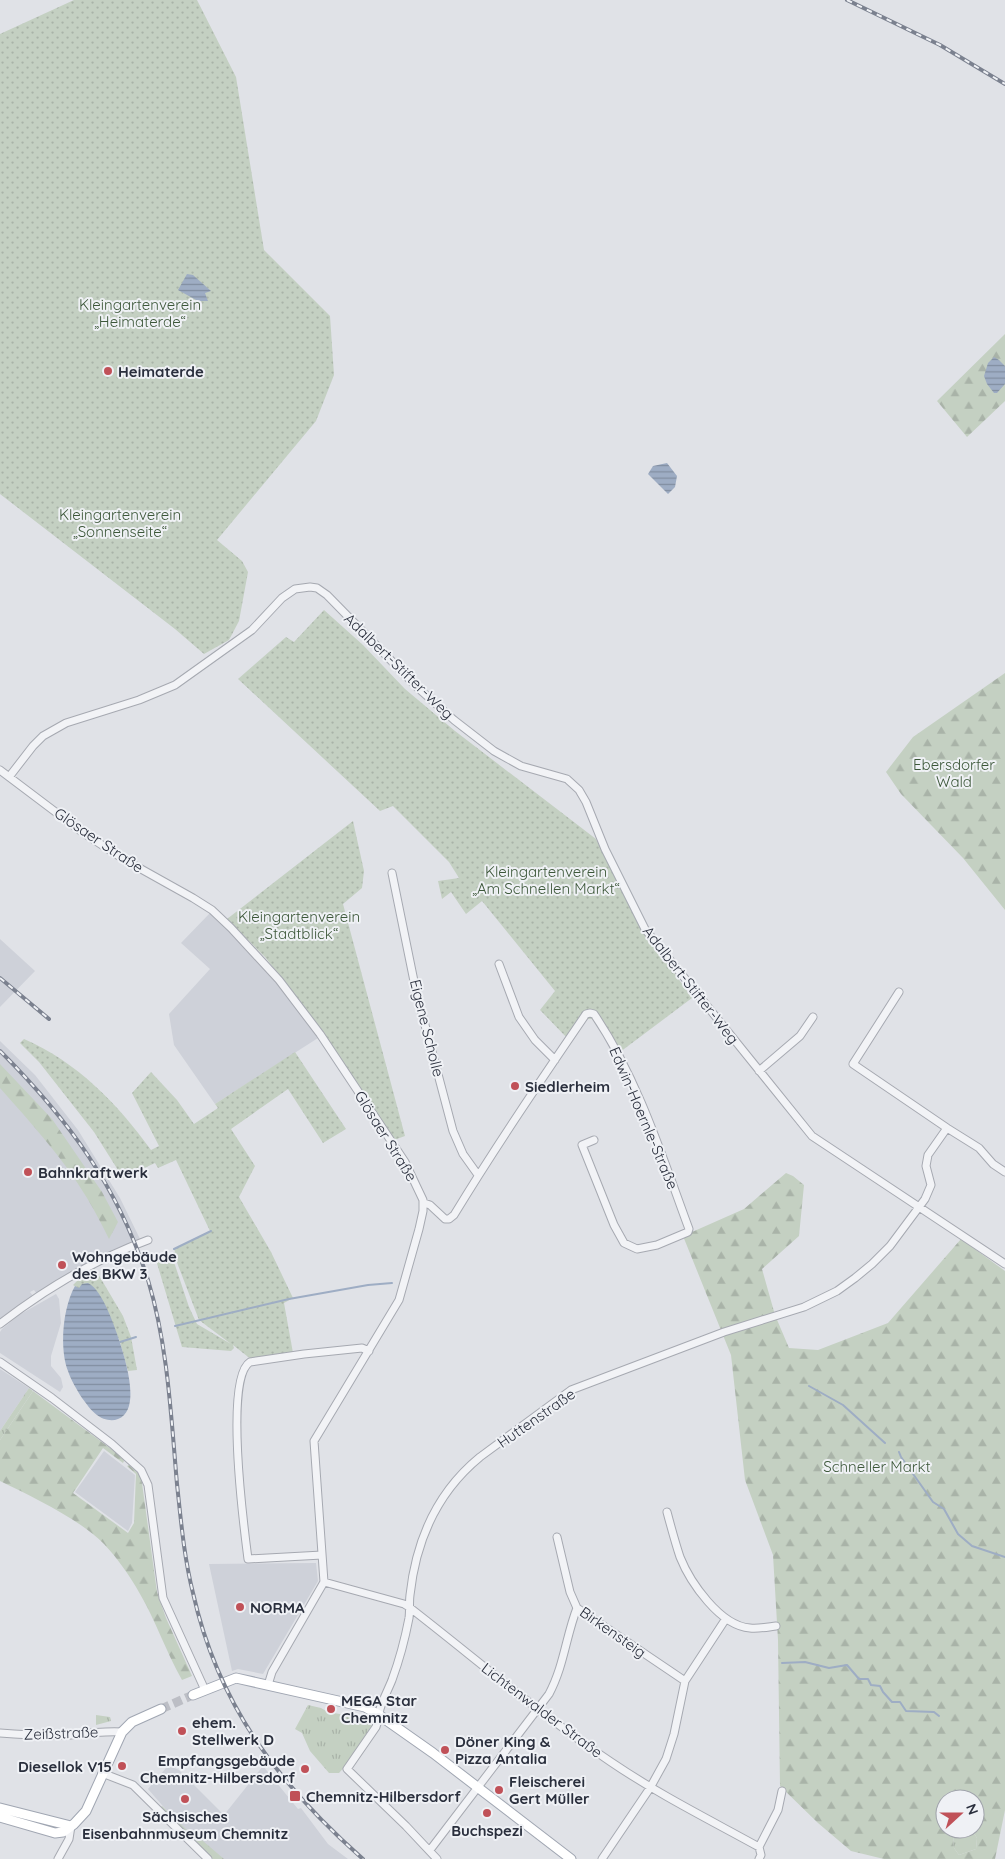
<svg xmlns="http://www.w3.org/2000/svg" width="1005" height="1859" font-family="Quicksand,sans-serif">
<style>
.built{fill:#ced1d9}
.grass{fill:url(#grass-tufts)}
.forest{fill:url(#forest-firs);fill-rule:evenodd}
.garden{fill:url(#garden-dots)}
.water{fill:url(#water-rules)}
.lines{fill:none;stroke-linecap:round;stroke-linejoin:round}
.stream{stroke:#9eadc4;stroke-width:2}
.major-tunnel{stroke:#bcbec5;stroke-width:9;stroke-dasharray:9 4.5;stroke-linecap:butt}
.minor-casing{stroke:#a6a9b1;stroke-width:9}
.major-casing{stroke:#a0a6b2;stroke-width:11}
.minor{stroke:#f2f3f6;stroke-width:7}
.major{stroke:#fff;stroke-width:9}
.rail-casing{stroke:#7b818f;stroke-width:4}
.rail{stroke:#eff1f5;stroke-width:2;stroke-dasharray:5.5;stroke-linecap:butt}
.poi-dot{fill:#c05158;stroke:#eff1f5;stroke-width:2}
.labels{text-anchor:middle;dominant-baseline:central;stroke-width:4;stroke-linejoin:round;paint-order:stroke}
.park-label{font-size:15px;fill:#3c5739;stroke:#eff1f5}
.poi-label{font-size:15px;font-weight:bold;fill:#2a2f3d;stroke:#eff1f5;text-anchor:start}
.street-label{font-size:15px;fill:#2a2f3d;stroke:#eff1f5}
</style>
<defs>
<pattern id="grass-tufts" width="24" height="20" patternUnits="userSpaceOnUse" patternTransform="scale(1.25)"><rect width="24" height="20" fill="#c4d0c2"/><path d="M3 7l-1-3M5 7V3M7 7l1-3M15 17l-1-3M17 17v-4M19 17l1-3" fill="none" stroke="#a9b3a8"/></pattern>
<pattern id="forest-firs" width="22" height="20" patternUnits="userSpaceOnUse" patternTransform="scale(1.25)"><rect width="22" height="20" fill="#c4d0c2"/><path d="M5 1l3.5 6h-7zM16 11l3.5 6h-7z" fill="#a9b3a8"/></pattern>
<pattern id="garden-dots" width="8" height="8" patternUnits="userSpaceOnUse" patternTransform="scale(1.25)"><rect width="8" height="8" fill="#c4d0c2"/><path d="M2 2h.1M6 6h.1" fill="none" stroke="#a9b3a8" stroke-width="1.8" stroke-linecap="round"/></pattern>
<pattern id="water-rules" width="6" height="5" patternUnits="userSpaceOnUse" patternTransform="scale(1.25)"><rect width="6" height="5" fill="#9eadc4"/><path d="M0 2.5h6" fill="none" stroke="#818da0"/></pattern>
</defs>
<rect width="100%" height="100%" fill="#e0e2e7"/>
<path class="built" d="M210 913 231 932 271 974 318 1038 215 1104 174 1045 169 1014 210 969 181 943Z
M0 939 35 971 0 1007Z
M0 1041 35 1075 78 1130 120 1198 140 1239 113 1250 37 1294 34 1290 30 1292 33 1296 0 1320Z
M56 1294 59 1299 61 1323 51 1356V1366L61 1378 63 1387 60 1392 0 1353V1332L2 1329 19 1315Z
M0 1369 29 1388 0 1431Z
M104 1451 135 1475 132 1523 128 1531 75 1492Z
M316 1563 318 1581 263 1674 238 1669 232 1671 209 1564Z
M263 1766 298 1809 301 1808 328 1844 348 1859H213L188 1835 148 1789 166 1768 172 1767 179 1770 224 1815Z"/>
<path class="grass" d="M29 1388 33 1391 0 1440V1431Z
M308 1705 321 1708 328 1712 363 1718 372 1725 348 1763 339 1773H329L310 1751 302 1733 295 1729Z
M96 1715 110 1717 111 1721 96 1725Z
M961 1829 973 1832 977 1838 976 1849 959 1855 954 1848 953 1835Z"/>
<path class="forest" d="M1005 334V401L967 437 937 401Z
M1005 673V910L963 858 901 794 886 772 913 737Z
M0 1064 52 1119 102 1192 118 1222 109 1239C102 1225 95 1211 87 1198 63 1158 31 1123 0 1088Z
M786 1173 793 1176 804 1185 799 1236 762 1269 775 1315 789 1348 818 1350 888 1323 961 1239 1005 1271V1810L995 1859H884L851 1851 818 1823 780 1786 778 1640 773 1555 745 1480 731 1355 683 1236 744 1209ZM945 1799H975V1829H945ZM961 1829 973 1832 977 1838 976 1849 959 1855 954 1848 953 1835Z
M33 1391 122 1457 124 1461 123 1463 103 1448 73 1493 128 1533 134 1523 136 1474 127 1466 129 1465 141 1476 157 1592 166 1618 192 1676 182 1680C166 1652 156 1621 140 1594 130 1576 118 1559 104 1544 81 1520 31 1496 0 1481V1440Z
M162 1806 187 1830 189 1829 224 1859H213L161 1807Z"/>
<path class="garden" d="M74 0H197L236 77 264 250 330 316 334 375 316 421 217 540 242 561 248 572 239 621 229 640 204 654 175 629 0 494V34Z
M324 610 363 645 405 689 455 731 596 839 641 926 692 998 620 1052 592 1019H587L569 1040 540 1010 555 991 482 901 466 914 451 892 442 899 438 881 459 878 449 862 393 806 380 811 238 679 286 637 294 642Z
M353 821 364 871 362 888 343 904 405 1136 394 1140 298 999 265 957 227 919Z
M24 1039C77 1062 118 1104 151 1150L159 1146 132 1093 151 1072 177 1100 194 1124 218 1108 215 1104 295 1052 346 1129 323 1143 288 1089 231 1129 255 1166 239 1197 271 1252 293 1298 284 1303 293 1353 252 1360 233 1345 234 1348 231 1351 182 1347 156 1260 166 1254 172 1259 175 1265 189 1307 197 1324 231 1344 199 1320 173 1252H175L174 1249 210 1231 176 1160 158 1168 155 1163 123 1178 94 1132 39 1062 20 1043Z
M94 1267 123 1316 131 1337 137 1370 128 1371 120 1342 105 1306 73 1285 84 1274Z"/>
<path class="water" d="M187 274 193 275 211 291 205 293 208 301H198L178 290Z
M994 357 999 360 1005 366V384L997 393H994L987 384 984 376 988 363Z
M667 463 677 476 675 487 668 494 648 474 653 466Z
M88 1283C103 1290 116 1330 121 1346 126 1363 141 1410 118 1419 111 1422 102 1419 97 1415 91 1411 86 1403 82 1398 77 1390 71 1380 68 1371 59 1348 63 1307 75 1286L79 1288 82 1284Z"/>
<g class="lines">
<path class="stream" d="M174 1249 211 1231
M175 1326 289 1299 368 1285 392 1283
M120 1342 136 1337
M809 1386 843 1405 885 1443
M899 1452 901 1457 933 1502 944 1509 958 1534 972 1546 1005 1557
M782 1663 805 1662 829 1668 847 1665 859 1679H868L871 1685 880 1686 883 1692 892 1702H900L906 1711 934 1712 939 1716"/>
<path class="major-tunnel" d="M161 1709 193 1695"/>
<g class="minor-casing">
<path id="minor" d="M0 770 82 832 125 860 193 898 212 910 231 928 279 980 320 1034 405 1162 423 1200V1211L419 1229 399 1300 314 1441 324 1582 272 1672 268 1685
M9 777 33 746 43 736 66 723 139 700 175 685 252 630 282 598 295 589 310 587 317 588 327 595 418 688 454 720 494 751 521 766 567 779 579 790 586 802 605 849 645 929 812 1136 1005 1264
M392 873 416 991 453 1131 463 1154 478 1175
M499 964 519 1017 535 1040 555 1060
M899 992 853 1064 947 1128 979 1148 993 1164 1005 1172
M759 1071 800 1036 813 1017
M424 1203 430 1205 445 1219H449L454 1215C496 1146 541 1080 586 1014L590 1013 594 1014C638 1079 662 1156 689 1229L688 1232 657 1245 637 1249 624 1243 614 1225 582 1145 594 1140
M0 1324C45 1289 94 1260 148 1240
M0 1362 52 1398 112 1444 141 1470 148 1485 163 1598 205 1690
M667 1512C671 1527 675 1542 680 1557 690 1582 720 1626 750 1628 758 1629 768 1627 776 1626
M557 1537 570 1592 577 1608 685 1681
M322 1555 248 1559C244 1528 224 1378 250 1362L304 1354 362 1348 369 1351
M324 1582 404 1604 409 1607C476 1659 541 1715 611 1762 658 1794 710 1820 759 1847
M0 1733C24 1735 47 1736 71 1735 88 1733 104 1731 122 1732
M102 1773 133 1785 208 1859
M430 1850 549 1694C564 1666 566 1636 577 1608
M58 1859 69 1839 71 1826
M437 1859 406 1826 347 1769 376 1727C378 1721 379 1715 380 1709 383 1699 388 1690 392 1680 399 1661 405 1639 409 1618 410 1611 409 1603 410 1595 416 1540 436 1493 480 1457L571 1390 724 1332 804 1307 837 1291 855 1278 872 1264 890 1246 925 1199 931 1185 926 1166 928 1155 947 1128
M602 1859 650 1788 666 1759 674 1734 685 1681 725 1620
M759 1859 761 1855 759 1847 778 1810 782 1791"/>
</g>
<g class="major-casing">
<path id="major" d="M193 1695 236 1678 365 1707 379 1715 433 1753 571 1859
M0 1808 71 1826
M0 1817 55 1833 63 1832 74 1824 86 1811 122 1732 132 1722 161 1709"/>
</g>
<use href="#minor" class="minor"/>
<use href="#major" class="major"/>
<g class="rail-casing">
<path id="rail" d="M847 0 940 45 1005 84
M0 978 49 1019
M0 1051C68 1119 119 1188 148 1280 168 1346 171 1416 177 1484 181 1521 184 1557 193 1593 218 1705 279 1785 363 1859"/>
</g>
<use href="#rail" class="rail"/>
</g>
<g class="poi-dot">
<circle cx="108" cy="371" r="5"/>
<circle cx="515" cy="1086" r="5"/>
<circle cx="28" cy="1172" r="5"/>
<circle cx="62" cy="1265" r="5"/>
<circle cx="240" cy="1607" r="5"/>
<circle cx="331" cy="1709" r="5"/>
<circle cx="182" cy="1731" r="5"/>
<circle cx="445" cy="1750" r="5"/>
<circle cx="122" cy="1766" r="5"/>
<circle cx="305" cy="1769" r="5"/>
<circle cx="499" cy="1790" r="5"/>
<rect x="289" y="1790" width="12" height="12" rx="2.5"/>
<circle cx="185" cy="1799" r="5"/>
<circle cx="487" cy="1813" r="5"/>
</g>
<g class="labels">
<g class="park-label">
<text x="140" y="304">Kleingartenverein<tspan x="140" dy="17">„Heimaterde“</tspan></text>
<text x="120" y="514">Kleingartenverein<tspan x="120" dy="17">„Sonnenseite“</tspan></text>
<text x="954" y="764">Ebersdorfer<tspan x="954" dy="17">Wald</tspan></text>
<text x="546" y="871">Kleingartenverein<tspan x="546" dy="17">„Am Schnellen Markt“</tspan></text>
<text x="299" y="916">Kleingartenverein<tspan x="299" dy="17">„Stadtblick“</tspan></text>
<text x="877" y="1466">Schneller Markt</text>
</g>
<g class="poi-label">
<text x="118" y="371">Heimaterde</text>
<text x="525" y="1086">Siedlerheim</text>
<text x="38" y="1172">Bahnkraftwerk</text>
<text x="72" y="1256">Wohngebäude<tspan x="72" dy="17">des BKW 3</tspan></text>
<text x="250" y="1607">NORMA</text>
<text x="341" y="1700">MEGA Star<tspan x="341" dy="17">Chemnitz</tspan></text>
<text x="192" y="1722">ehem.<tspan x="192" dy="17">Stellwerk D</tspan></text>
<text x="455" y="1741">Döner King &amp;<tspan x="455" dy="17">Pizza Antalia</tspan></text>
<text x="295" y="1760" text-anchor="end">Empfangsgebäude<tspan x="295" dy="17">Chemnitz-Hilbersdorf</tspan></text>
<text x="112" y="1766" text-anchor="end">Diesellok V15</text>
<text x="509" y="1781">Fleischerei<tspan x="509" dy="17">Gert Müller</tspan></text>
<text x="306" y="1796">Chemnitz-Hilbersdorf</text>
<text x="185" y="1816" text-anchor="middle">Sächsisches<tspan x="185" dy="17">Eisenbahnmuseum Chemnitz</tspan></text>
<text x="487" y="1830" text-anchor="middle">Buchspezi</text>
</g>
<g class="street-label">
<text transform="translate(399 666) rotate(44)">Adalbert-Stifter-Weg</text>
<text transform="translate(99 840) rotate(34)">Glösaer Straße</text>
<text transform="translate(691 985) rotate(52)">Adalbert-Stifter-Weg</text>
<text transform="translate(427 1028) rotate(76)">Eigene Scholle</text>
<text transform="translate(644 1118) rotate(67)">Edwin-Hoernle-Straße</text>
<text transform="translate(386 1136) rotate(58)">Glösaer Straße</text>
<text transform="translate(536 1418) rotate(-35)">Huttenstraße</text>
<text transform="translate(613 1632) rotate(35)">Birkensteig</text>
<text transform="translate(542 1710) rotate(37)">Lichtenwalder Straße</text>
<text transform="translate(61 1733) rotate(-2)">Zeißstraße</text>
</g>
</g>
<g transform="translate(960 1814) rotate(69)"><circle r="24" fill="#eff1f5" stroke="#a0a3ab"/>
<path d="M0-4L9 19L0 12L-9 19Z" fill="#c05158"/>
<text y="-8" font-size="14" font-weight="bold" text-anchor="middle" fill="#2a2f3d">N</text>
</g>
</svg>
